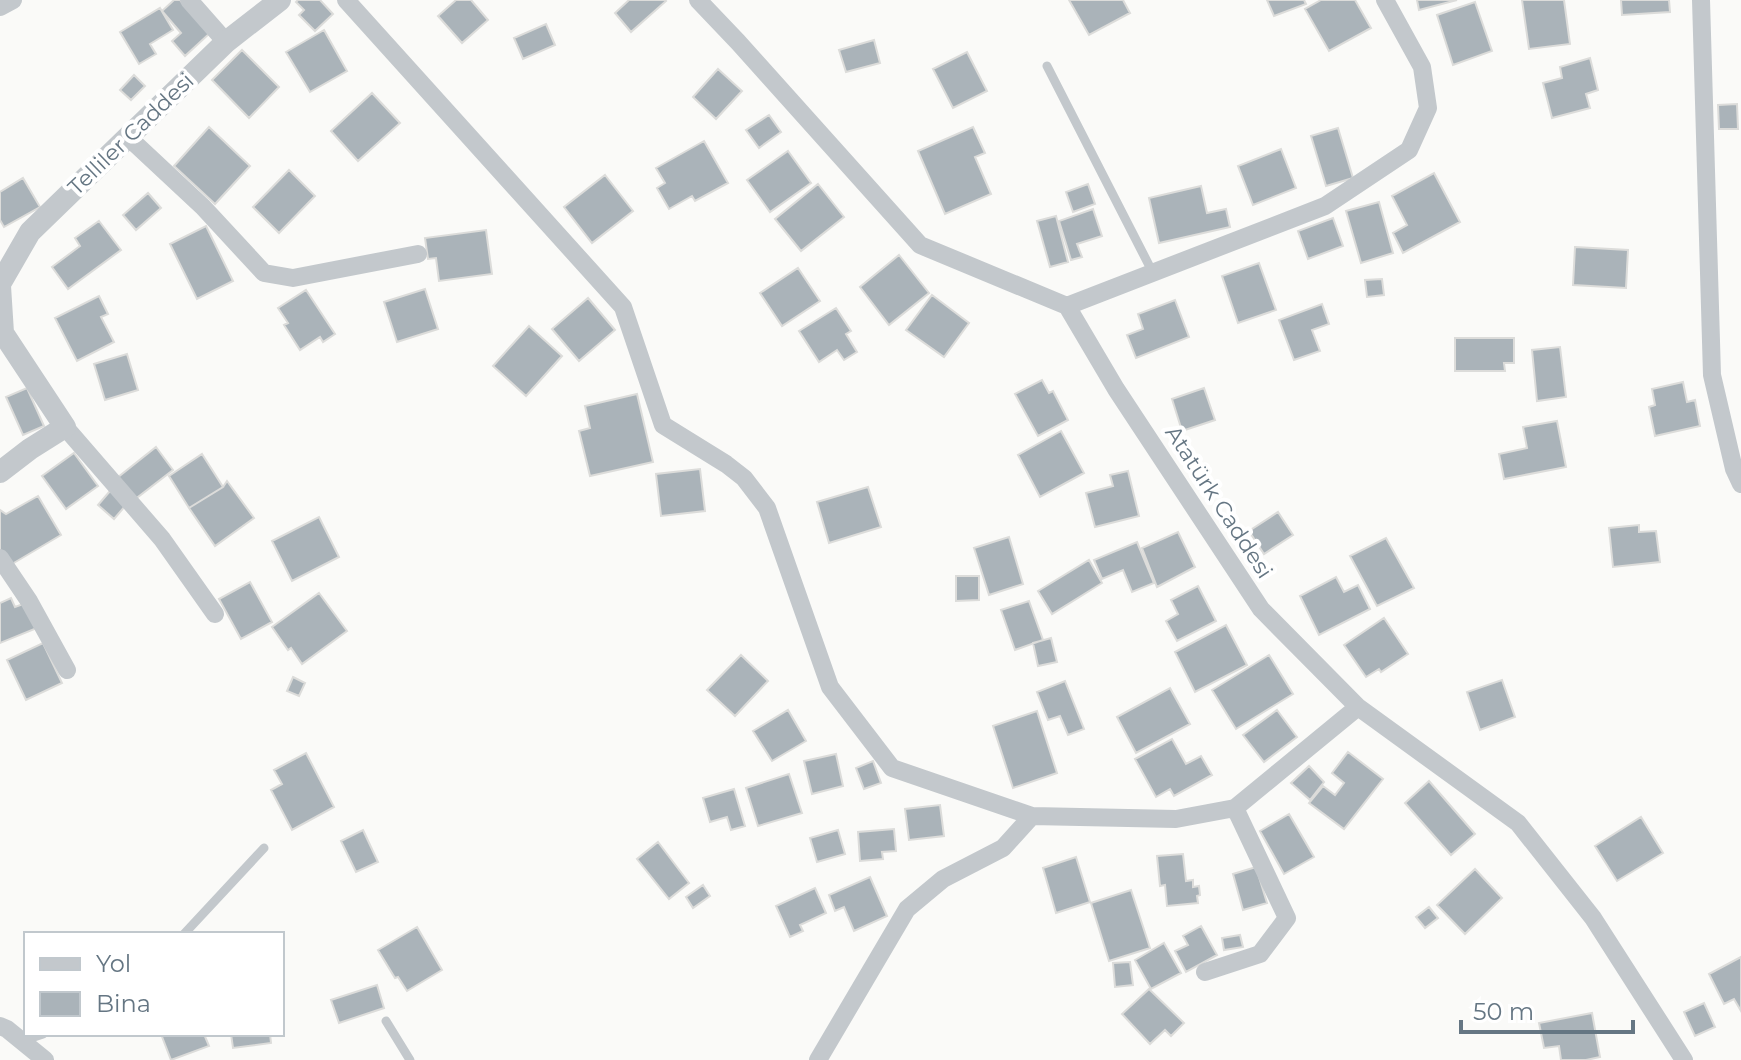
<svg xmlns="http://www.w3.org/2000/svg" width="1741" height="1060" font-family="Montserrat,sans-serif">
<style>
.building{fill:#aab3b9;stroke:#dcdcda;stroke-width:2}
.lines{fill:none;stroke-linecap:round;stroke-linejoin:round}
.service{stroke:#c3c8cc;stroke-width:9}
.minor{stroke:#c3c8cc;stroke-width:18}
.tertiary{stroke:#c3c8cc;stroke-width:22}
.labels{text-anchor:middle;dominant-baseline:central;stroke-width:8;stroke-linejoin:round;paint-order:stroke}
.street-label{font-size:22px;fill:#657683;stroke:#fff}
</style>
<rect width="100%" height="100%" fill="#fafaf8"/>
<path class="building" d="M174 0H180L210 33 185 56 172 41 181 33 162 11Z
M298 0H320L333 14 315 31 299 15 304 10 296 2Z
M456 0H471L488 20 462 43 438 16Z
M629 0H665L666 1 631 32 615 13Z
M1069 0H1123L1130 13 1089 35Z
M1267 0H1304L1306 4 1274 16Z
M1321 0H1355L1371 28 1329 51 1305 9Z
M1417 0H1457L1419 10Z
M1522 0H1564L1570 44 1529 49Z
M1621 0H1669L1670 12 1622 15Z
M1475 2 1492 51 1453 65 1437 15Z
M160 8 173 30 150 44 156 54 139 64 120 32Z
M546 24 555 45 523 59 514 38Z
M324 30 347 71 310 92 286 52Z
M874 40 880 63 846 72 839 50Z
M242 50 279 87 249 118 212 80Z
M967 52 987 91 953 108 933 69Z
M1590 58 1598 90 1586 94 1590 108 1552 118 1543 83 1562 78 1560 67Z
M718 69 742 91 716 119 693 97Z
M134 75 145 86 131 100 120 90Z
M372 93 400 123 358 161 331 131Z
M1737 104 1738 129H1719L1718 105Z
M769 115 781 132 759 148 746 130Z
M209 127 250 166 215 204 174 166Z
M973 127 985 153 975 157 991 194 945 214 918 151Z
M1338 128 1353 178 1326 186 1311 136Z
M704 141 728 183 695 201 692 196 669 209 657 188 665 183 656 168Z
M1281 149 1296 188 1253 205 1238 166Z
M788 151 811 183 770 212 747 180Z
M289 170 315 196 279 233 253 207Z
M1434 173 1460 222 1403 253 1393 233 1407 225 1392 196Z
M605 175 633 211 592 243 564 207Z
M23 178 40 207 4 227 0 220V192Z
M818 184 844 217 801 251 775 219Z
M1088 184 1095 204 1073 212 1066 192Z
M1201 186 1207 213 1226 209 1230 227 1159 243 1149 198Z
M148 193 161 208 136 230 123 215Z
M1379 202 1393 253 1361 263 1346 211Z
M1093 209 1102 236 1077 244 1082 257 1071 260 1059 221Z
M1056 216 1068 262 1050 267 1037 221Z
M1333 218 1343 246 1308 259 1298 231Z
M99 221 121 250 68 289 52 267 80 246 75 238Z
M206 226 233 281 197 299 170 244Z
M486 230 492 274 439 281 436 258 428 259 425 238Z
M1575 247 1628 250 1626 288 1573 285Z
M899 255 929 293 889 325 860 287Z
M1259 263 1276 310 1238 323 1222 276Z
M798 268 820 301 782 326 760 293Z
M1382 279 1384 295 1367 297 1365 280Z
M425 289 438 329 397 342 384 302Z
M306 290 335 334 323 342 320 337 300 350 284 325 288 323 278 308Z
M932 295 969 323 944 357 906 330Z
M99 296 108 314 101 317 114 342 77 361 55 318Z
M588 298 615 330 579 361 552 329Z
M1175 300 1189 337 1136 358 1127 335 1143 329 1138 314Z
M1322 304 1329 324 1312 330 1320 351 1294 360 1279 320Z
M836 308 851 331 846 334 857 352 844 360 837 350 819 362 799 331Z
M529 326 562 356 526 396 493 366Z
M1455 338H1514V363H1504L1505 371H1455Z
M1560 347 1566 397 1537 401 1532 350Z
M127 354 138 390 105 400 94 364Z
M1042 380 1049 393 1053 391 1068 420 1038 436 1015 394Z
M1683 382 1687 402 1695 400 1700 426 1655 436 1649 407 1655 405 1652 389Z
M27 388 44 426 23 435 6 397Z
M1204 388 1215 420 1182 431 1172 399Z
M637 394 653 462 590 476 579 431 590 428 585 406Z
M1557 421 1566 467 1504 479 1499 454 1527 448 1523 427Z
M1061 431 1084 473 1040 497 1018 455Z
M156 447 173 470 134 500 117 478Z
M74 453 98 486 66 509 42 476Z
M202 454 223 487 189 508 169 476Z
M700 469 705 511 661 516 656 474Z
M1128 471 1139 516 1095 527 1086 493 1113 486 1110 475Z
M227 481 254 518 215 546 189 508 223 487Z
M868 487 881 527 829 543 817 502Z
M110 491 126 505 114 519 98 505Z
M38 496 61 535 7 567 0 555V510L6 514Z
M1278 512 1293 535 1264 554 1249 531Z
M319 517 339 557 292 581 272 541Z
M1639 525V532L1656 531 1660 562 1613 567 1609 528Z
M1178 532 1195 567 1157 587 1142 548Z
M1009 537 1023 584 989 595 974 548Z
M1386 538 1414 588 1377 606 1350 556Z
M1137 542 1154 583 1132 592 1123 570 1102 579 1094 560Z
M1089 560 1102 583 1052 614 1038 591Z
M956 576H979V600L956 601Z
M1336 577 1344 592 1358 585 1370 609 1319 635 1300 596Z
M250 582 272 622 241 639 219 599Z
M1198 586 1216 621 1177 641 1166 621 1178 614 1171 600Z
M319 593 347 631 302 664 291 648 288 650 272 627Z
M11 598 15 607 26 603 37 628 0 643V603Z
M1029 601 1043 640 1015 650 1001 610Z
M1384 618 1408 654 1381 672 1379 669 1366 677 1344 645Z
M1226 625 1247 665 1195 692 1175 652Z
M1051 638 1057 662 1038 666 1033 643Z
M43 643 62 683 26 700 7 660Z
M741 655 768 681 735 716 707 690Z
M1269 655 1293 694 1236 729 1212 690Z
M293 677 305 683 299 696 287 691Z
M1502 680 1515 717 1480 730 1467 692Z
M1065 681 1084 729 1068 735 1060 716 1048 720 1037 692Z
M1170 688 1190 724 1136 753 1117 717Z
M788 710 806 741 772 761 753 731Z
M1277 710 1297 737 1264 762 1243 735Z
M1037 711 1057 773 1013 788 993 726Z
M1172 739 1186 764 1201 756 1212 775 1174 796 1170 789 1156 797 1135 759Z
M1348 752 1383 779 1344 829 1309 803 1323 786 1335 795 1344 783 1332 773Z
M306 753 334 807 292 830 271 790 282 784 274 770Z
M836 754 843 786 812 794 804 761Z
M873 761 881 783 864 789 856 768Z
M1309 766 1324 782 1310 800 1291 783Z
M789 774 802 813 758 826 746 788Z
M1429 781 1475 834 1451 855 1405 803Z
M734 789 745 826 731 830 727 817 710 822 703 798Z
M940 805 944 836 909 840 905 809Z
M1289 814 1314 857 1284 874 1260 831Z
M1641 817 1663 853 1617 881 1595 846Z
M894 829 896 851 882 852 883 859 860 861 858 832Z
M363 830 378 862 356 872 341 841Z
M838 830 845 854 817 862 810 838Z
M658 842 689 883 669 899 637 859Z
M1183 854 1186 881 1193 880V887L1199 886 1200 895 1197 896 1198 903 1167 906 1165 885 1160 886 1157 856Z
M1076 857 1090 902 1056 913 1043 868Z
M1256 867 1267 903 1243 910 1233 874Z
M1475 869 1502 898 1465 934 1437 905Z
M870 877 887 916 854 931 844 907 835 911 829 895Z
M703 885 710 896 693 908 686 897Z
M815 888 826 913 800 925 803 931 790 937 776 906Z
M1131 890 1150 948 1109 961 1091 903Z
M1429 907 1438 918 1425 928 1416 917Z
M1201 926 1217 955 1186 972 1175 951 1188 945 1183 936Z
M417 927 442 970 407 991 398 977 395 978 378 950Z
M1240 935 1243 947 1224 950 1222 938Z
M1164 943 1181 973 1151 989 1135 960Z
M1741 957V1011L1734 999 1724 1004 1709 974Z
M1130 962 1133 985 1115 987 1113 963Z
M377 985 384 1008 339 1023 331 1000Z
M1149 989 1184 1023 1171 1036 1165 1030 1150 1044 1122 1014Z
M1704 1003 1715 1027 1695 1036 1684 1012Z
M1592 1013 1600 1057 1586 1060H1561L1559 1046 1544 1048 1539 1023Z
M161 1034H204L209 1046 171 1060Z
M231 1034H270L271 1043 233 1048Z"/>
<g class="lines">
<path class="service" d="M1047 66 1153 273
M184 934 264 848
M386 1021 410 1060
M22 1041 43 1034"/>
<path class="minor" d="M189 0 226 42
M346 0 623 307 663 425 726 464 744 478 767 508 830 687 892 768 1032 816 1176 819 1235 808 1358 707
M698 0 738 42 920 245 1067 306 1116 389 1261 609 1358 707 1518 823 1593 918 1684 1060
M1701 0 1712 375 1734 469 1741 484
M0 7 13 0
M128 137 203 207 264 273 293 278 418 254
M1067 306 1325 206 1409 150 1428 108 1422 67 1385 0
M65 427 162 539 215 614
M0 558 29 601 67 670
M1205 972 1260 954 1287 918 1235 808
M0 1026 7 1029 45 1060
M818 1060 907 909 943 879 1003 848 1032 816"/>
<path class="tertiary" d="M0 284 30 232 226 42 280 0
M0 286 3 333 65 427 30 449 0 472"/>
</g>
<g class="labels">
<g class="street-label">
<text transform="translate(131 134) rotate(-44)">Telliler Caddesi</text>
<text transform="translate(1219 502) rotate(57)">Atatürk Caddesi</text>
</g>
</g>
<rect x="24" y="932" width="260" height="104" fill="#ffffff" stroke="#c1c8cd" stroke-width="2"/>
<rect x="40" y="958" width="40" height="12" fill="#c3c8cc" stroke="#c1c8cd" stroke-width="2"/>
<text x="96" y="972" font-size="24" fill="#657683">Yol</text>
<rect x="40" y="992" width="40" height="24" fill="#aab3b9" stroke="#c1c8cd" stroke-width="2"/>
<text x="96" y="1012" font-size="24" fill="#657683">Bina</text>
<path d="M1461 1020v12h172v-12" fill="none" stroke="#657683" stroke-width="4"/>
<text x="1473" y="1020" font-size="24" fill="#657683" stroke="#ffffff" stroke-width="6" paint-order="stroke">50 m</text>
</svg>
